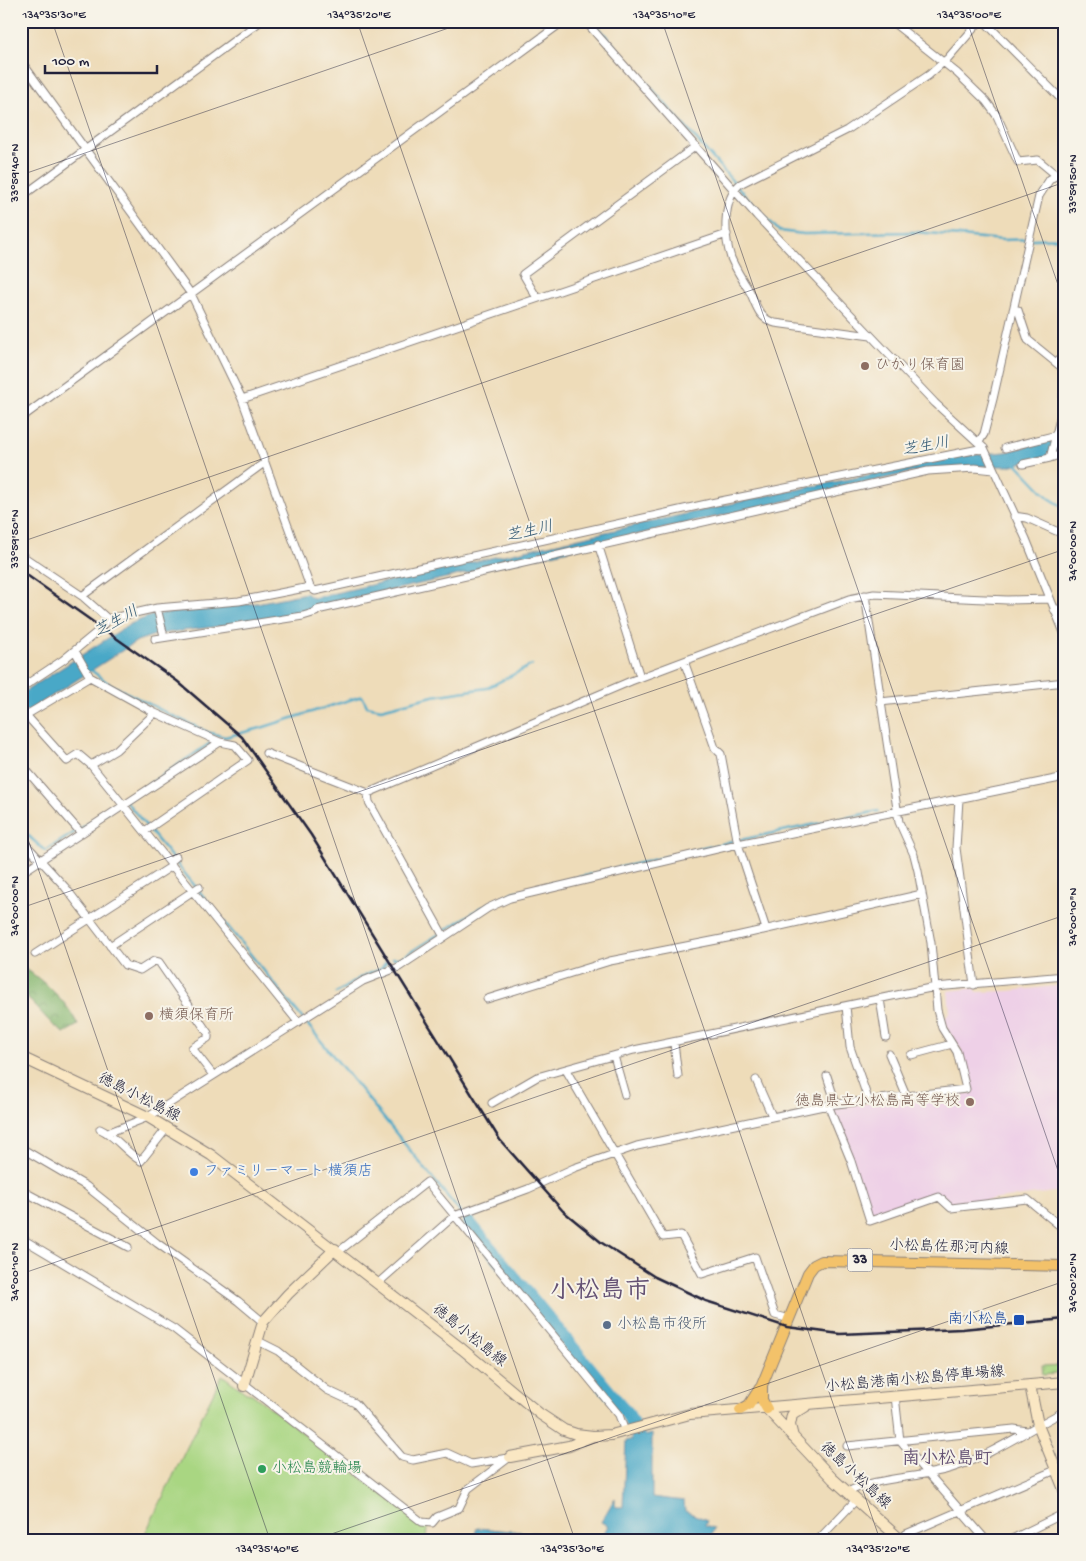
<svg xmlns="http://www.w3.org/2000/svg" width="1086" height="1561" font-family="'Gochi Hand','Klee One',sans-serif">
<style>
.built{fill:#eed0e7}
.grass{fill:url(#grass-tufts);stroke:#667c5e}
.forest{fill:url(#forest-crowns);stroke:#546c56}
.pitch{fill:#a9d682;stroke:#667c5e}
.water{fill:#48a8c7;stroke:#356581}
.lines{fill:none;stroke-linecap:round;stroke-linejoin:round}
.stream{stroke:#48a8c7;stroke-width:2.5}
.river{stroke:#48a8c7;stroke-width:14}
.street-casing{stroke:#887f7a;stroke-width:9}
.secondary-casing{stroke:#887f7a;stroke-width:12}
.primary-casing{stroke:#887f7a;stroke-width:12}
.street{stroke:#fff;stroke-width:7}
.secondary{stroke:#fae7c3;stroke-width:10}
.primary{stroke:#f3c26a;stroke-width:10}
.rail{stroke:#22223b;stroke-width:2.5}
.ticks{fill:none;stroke:#22223b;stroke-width:1;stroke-opacity:0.45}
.education-dot{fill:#8d6e63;stroke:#f7f3e8;stroke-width:2}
.shop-dot{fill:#3f7fe0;stroke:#f7f3e8;stroke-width:2}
.transit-dot{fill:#1a4fb4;stroke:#f7f3e8;stroke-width:2}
.service-dot{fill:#5c6f8a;stroke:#f7f3e8;stroke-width:2}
.leisure-dot{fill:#2e9e5b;stroke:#f7f3e8;stroke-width:2}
.labels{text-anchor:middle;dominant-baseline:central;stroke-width:4;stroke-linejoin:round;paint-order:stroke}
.shield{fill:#f7f3e8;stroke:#62616f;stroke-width:1}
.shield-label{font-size:14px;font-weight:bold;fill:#22223b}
.education-label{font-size:15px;fill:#785e54;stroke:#f7f3e8;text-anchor:start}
.street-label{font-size:15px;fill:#22223b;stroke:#f7f3e8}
.shop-label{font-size:15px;fill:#366cbe;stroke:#f7f3e8;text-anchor:start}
.transit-label{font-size:15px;fill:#164399;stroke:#f7f3e8;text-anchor:end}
.service-label{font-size:15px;fill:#4e5e75;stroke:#f7f3e8;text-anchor:start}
.leisure-label{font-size:15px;fill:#27864d;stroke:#f7f3e8;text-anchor:start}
.water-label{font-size:16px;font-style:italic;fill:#315873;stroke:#f7f3e8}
.quarter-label{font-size:18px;font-weight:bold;fill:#635073;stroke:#f7f3e8}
.town-label{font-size:25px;font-weight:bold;fill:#635073;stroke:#f7f3e8}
.neatline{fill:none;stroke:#22223b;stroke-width:2}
.ticks-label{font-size:12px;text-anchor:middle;fill:#22223b}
</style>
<defs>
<pattern id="grass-tufts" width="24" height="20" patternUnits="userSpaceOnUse" patternTransform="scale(1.25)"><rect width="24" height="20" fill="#a9d682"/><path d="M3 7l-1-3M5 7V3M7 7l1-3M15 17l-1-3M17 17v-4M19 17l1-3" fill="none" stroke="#91b771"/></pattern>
<pattern id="forest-crowns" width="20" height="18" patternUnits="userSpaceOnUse" patternTransform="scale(1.25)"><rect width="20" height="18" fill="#86b770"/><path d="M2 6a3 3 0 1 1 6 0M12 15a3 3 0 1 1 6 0" fill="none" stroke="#6d945d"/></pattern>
</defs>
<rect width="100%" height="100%" fill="#f7f3e8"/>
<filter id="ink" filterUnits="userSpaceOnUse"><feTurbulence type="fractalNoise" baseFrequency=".02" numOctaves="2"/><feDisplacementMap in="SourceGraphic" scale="10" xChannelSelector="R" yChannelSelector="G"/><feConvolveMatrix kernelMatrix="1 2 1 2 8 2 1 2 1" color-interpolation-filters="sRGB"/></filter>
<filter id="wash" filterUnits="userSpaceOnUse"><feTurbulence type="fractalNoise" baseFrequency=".0096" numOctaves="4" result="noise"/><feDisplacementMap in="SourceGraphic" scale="20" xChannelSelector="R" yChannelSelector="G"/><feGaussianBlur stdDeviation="1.12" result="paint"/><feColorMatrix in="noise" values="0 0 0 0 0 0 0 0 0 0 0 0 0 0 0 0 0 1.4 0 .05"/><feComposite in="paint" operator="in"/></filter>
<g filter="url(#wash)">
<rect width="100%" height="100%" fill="#eedcb9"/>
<path class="built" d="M1065 985V1188L1062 1191 950 1205 942 1194H934L931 1198 871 1217 833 1108 919 1097 973 1093 961 1049 948 1031 945 1019 950 1012 948 991 975 988 977 992 1009 991Z"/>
<path class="grass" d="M1065 1365V1373L1043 1375 1042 1366Z"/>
<path class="forest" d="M21 965C46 984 64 997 78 1025L64 1033 54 1026 21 991Z"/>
<path class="pitch" d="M222 1375 246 1393 252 1394 428 1529 427 1540H142Z"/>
<path class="water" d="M1065 436V451L1009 466H980L909 473 318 607 314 611 260 621 158 634 137 641 21 716V694L130 624 153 615 257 603 306 593 313 598 766 496 962 456 1006 452Z
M652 1434V1497L684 1501 685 1511 707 1520 705 1525 714 1528 711 1536 719 1540H473L477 1528 600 1539 608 1526 601 1522 615 1498V1507H623L626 1441Z"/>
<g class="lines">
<path class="stream" d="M593 21 743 193 779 231 804 234 916 232 1003 240 1065 238
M1015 462 1049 498 1065 508
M91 670 108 683 171 715 207 732 225 737 261 728 362 696 367 706 381 709 433 696 487 688 532 665
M125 800 469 1223
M124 801 215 740
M21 829 45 851 119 804
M393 958H401L479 909 515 892 721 844 878 811
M336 993 361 977 381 969 386 962"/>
<path class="river" d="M469 1223 628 1415 640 1441"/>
</g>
</g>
<g filter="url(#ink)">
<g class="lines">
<g class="street-casing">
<path id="street" d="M585 21 757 216 935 403 984 448 1026 539 1065 635
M891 21 957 73 986 101 997 116 1018 162 1038 160 1056 175
M984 21 1065 103
M21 61 191 294 242 399 310 587
M21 197 261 21
M537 298 523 274 696 146
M1013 310H1018L1028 340 1065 370
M871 336 775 323C758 318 757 306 750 292 743 281 736 270 731 258 724 237 722 200 740 184L847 130 929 75 948 58 980 21
M1064 370 1063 407 1050 458 1065 453
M242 399 727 234
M21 418 564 21
M979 442 984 434 993 399 1039 196 1050 179 1065 171
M1005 448 1065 433
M1023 464 1050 458
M1014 516 1027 518 1065 535
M598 544 640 677
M21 555 82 596 108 619
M82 596 264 463
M157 608 164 636
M1054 609H1065
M155 639 303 616 316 612 317 610 928 471 975 468 994 470
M75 651 90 677 155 713 220 742 235 745 248 760 145 831
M684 661 715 748 721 754 738 844 766 929
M21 688 63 660 97 632 108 619 157 608 239 601 310 587 315 591 711 503 984 448
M880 702 1065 682
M26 715 67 761 78 754 91 765 298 1022
M21 718 90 677
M266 753 368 793 631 681 849 599 874 594 1007 600 1050 599
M21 764 81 833
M91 765 116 750 155 713
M368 793 369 802 444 937
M959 799 956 848 974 985
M21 839 65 887 125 965 140 970 154 961 159 962 208 1033V1038L192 1048 213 1075
M170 862 176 857
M21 873 220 742
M110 946 199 887
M35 954 172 866
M487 999 610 961 732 937 922 894
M880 999 886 1037
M846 1006 850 1047 868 1099
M674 1043 678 1076
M889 1054 906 1095
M911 1055 952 1044
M614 1056 625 1095
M566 1070 663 1237 681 1235 702 1274 755 1257 775 1315 790 1319
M827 1076 836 1104
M756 1080 772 1116
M492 1103 537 1077 634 1050 935 987 1065 976
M828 1105 851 1161 870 1221 939 1197 951 1208 1027 1199 1065 1230
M100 1129C116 1136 125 1152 141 1161L167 1128
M110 1132 148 1117 363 981 399 967 488 908 510 898 738 844 1065 777
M21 1148 86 1186 157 1243 238 1301 263 1322
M21 1190 128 1247
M21 1238 174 1329 422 1522 432 1523 437 1517 459 1508 468 1489 510 1457
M338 1252 427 1182 619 1415 625 1432
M377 1284 454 1216 528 1189 574 1168 637 1146 828 1105 966 1089 957 1052 942 1028 937 1010 931 943 918 871 914 855 899 822 865 595
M258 1341 278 1351 327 1390 355 1403 402 1457 413 1460 447 1453 471 1464 508 1458
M895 1396 900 1441 986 1540
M847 1446 1014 1429 1027 1431
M848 1492C875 1477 921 1478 952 1468 992 1455 1027 1430 1065 1411
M818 1540 857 1499
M901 1540 906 1534 1065 1466
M1010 1540 1065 1513"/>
</g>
<g class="secondary-casing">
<path id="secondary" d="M21 1057 148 1117 211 1155 462 1349 540 1414 564 1430 576 1434 593 1436 611 1435 690 1414 1065 1382
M1030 1385 1038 1425 1065 1492
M244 1386 263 1322 288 1294 335 1249
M767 1409 833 1479 901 1540
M793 1437 790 1425 792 1415 805 1407
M510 1457 569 1446 593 1436"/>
</g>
<g class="primary-casing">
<path id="primary" d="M767 1409 762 1400V1385L808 1273 814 1265 822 1261 1065 1266
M740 1410 749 1405 760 1388"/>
</g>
<use href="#street" class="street"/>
<use href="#secondary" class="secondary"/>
<use href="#primary" class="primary"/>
<path class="rail" d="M21 571 177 681 242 737 311 835 500 1140 563 1211 602 1243 655 1277 706 1301 787 1327 840 1334 962 1329 1065 1319"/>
</g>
</g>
<path class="ticks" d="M52 21 575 1540M357 21 880 1540M662 21 1065 1191M967 21 1065 305M21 175 469 21M21 542 1065 182M21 819 270 1540M21 908 1065 549M21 1274 1065 915M314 1540 1065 1281"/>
<g class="education-dot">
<circle cx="865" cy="366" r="5"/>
<circle cx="149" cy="1016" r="5"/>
<circle cx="970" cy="1102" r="5"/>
</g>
<circle class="shop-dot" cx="194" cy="1172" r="5"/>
<rect class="transit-dot" x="1013" y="1314" width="12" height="12" rx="2.5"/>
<circle class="service-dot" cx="607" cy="1325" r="5"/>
<circle class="leisure-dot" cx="262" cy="1469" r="5"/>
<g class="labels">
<rect class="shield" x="847.5" y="1248.5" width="25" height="23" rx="4"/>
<g class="shield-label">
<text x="860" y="1260">33</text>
</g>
<g class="education-label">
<text x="875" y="366">ひかり保育園</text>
<text x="159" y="1016">横須保育所</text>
<text x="960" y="1102" text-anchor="end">徳島県立小松島高等学校</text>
</g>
<g class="street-label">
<text transform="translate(139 1098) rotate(27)">徳島小松島線</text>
<text transform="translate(949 1248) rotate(2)">小松島佐那河内線</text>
<text transform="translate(469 1336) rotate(39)">徳島小松島線</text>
<text transform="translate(915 1380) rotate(-5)">小松島港南小松島停車場線</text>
<text transform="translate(855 1476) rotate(43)">徳島小松島線</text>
</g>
<g class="shop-label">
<text x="204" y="1172">ファミリーマート 横須店</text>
</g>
<g class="transit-label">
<text x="1008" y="1320">南小松島</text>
</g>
<g class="service-label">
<text x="617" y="1325">小松島市役所</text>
</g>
<g class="leisure-label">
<text x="272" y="1469">小松島競輪場</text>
</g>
<g class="water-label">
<text transform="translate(926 448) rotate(-11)">芝生川</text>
<text transform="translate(530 533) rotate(-13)">芝生川</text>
<text transform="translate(117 623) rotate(-29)">芝生川</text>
</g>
<g class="quarter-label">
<text x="947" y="1459">南小松島町</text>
</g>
<g class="town-label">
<text x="600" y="1292">小松島市</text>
</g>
</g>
<rect width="1086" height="1561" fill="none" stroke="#f7f3e8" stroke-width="55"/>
<path d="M45 65v8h112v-8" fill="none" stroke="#22223b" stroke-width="2.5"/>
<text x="52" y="65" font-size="15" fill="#22223b" stroke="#f7f3e8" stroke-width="4" paint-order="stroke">100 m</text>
<rect x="28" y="28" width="1030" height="1506" class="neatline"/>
<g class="ticks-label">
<text x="54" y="18">134°35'30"E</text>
<text x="359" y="18">134°35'20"E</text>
<text x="664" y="18">134°35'10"E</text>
<text x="969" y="18">134°35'00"E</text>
<text transform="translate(14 173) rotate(-90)" y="4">33°59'40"N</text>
<text transform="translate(1072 184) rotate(-90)" y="4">33°59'50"N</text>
<text transform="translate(14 539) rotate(-90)" y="4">33°59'50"N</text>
<text transform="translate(1072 551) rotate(-90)" y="4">34°00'00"N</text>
<text transform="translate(14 906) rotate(-90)" y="4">34°00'00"N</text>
<text transform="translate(1072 917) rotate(-90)" y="4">34°00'10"N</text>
<text transform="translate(14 1272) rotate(-90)" y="4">34°00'10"N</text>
<text transform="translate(1072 1283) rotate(-90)" y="4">34°00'20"N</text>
<text x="267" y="1552">134°35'40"E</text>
<text x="572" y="1552">134°35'30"E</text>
<text x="878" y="1552">134°35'20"E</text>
</g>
</svg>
